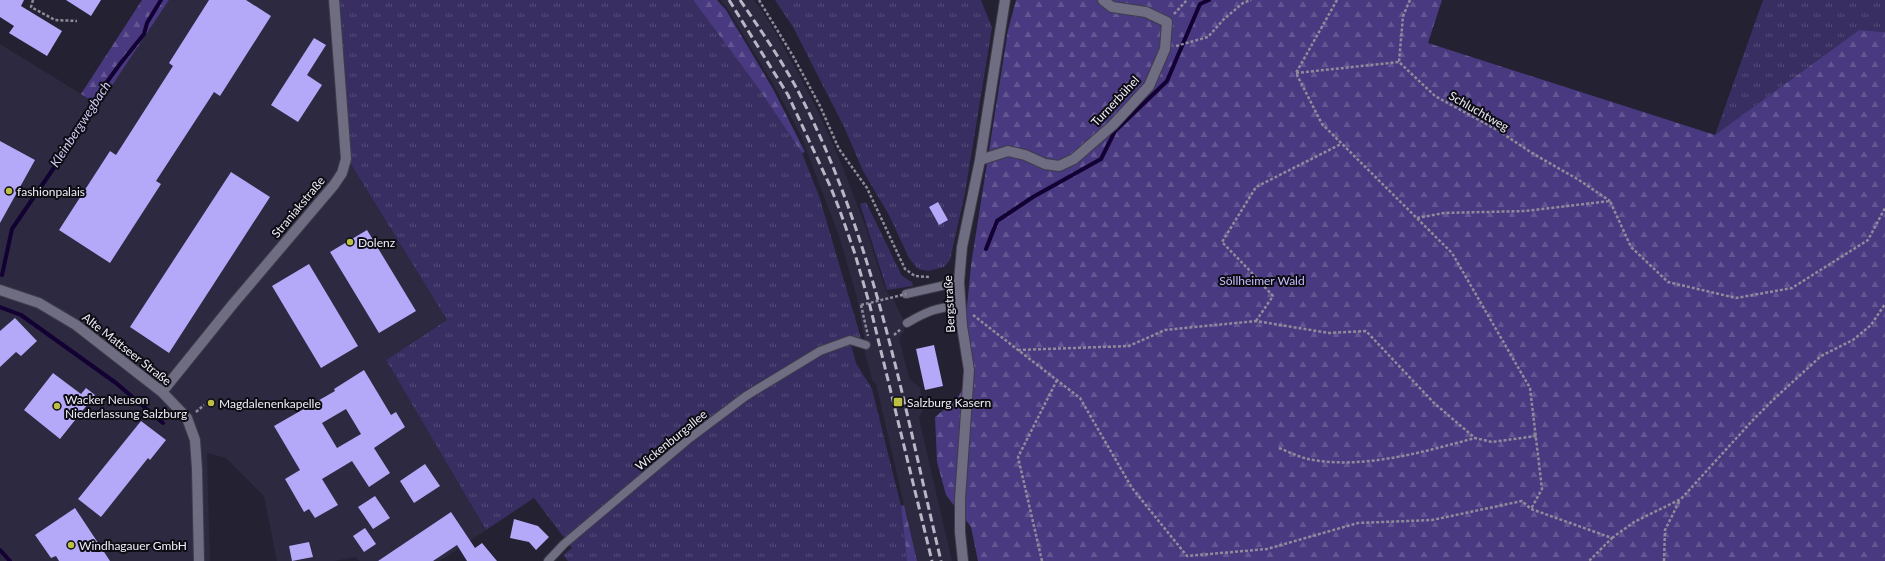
<svg xmlns="http://www.w3.org/2000/svg" width="1885" height="561" font-family="Lato,sans-serif">
<style>
.built{fill:#2c2940}
.grass{fill:url(#grass-tufts)}
.forest{fill:url(#forest-firs)}
.lines{fill:none;stroke-linecap:round;stroke-linejoin:round}
.stream{stroke:#120132;stroke-width:4}
.building{fill:#b4a8f9;fill-rule:evenodd}
.service-casing{stroke:#3e3c4a;stroke-width:10}
.minor-casing{stroke:#3e3c4a;stroke-width:12}
.path{stroke:#8e8c9b;stroke-width:2.5;stroke-dasharray:3 2;stroke-linecap:butt}
.service{stroke:#6f6d81;stroke-width:8}
.minor{stroke:#6f6d81;stroke-width:10}
.rail{stroke:#b9b7c5;stroke-width:3;stroke-dasharray:8 4;stroke-linecap:butt}
.path-bridge{stroke:#8e8c9b;stroke-width:2.5;stroke-dasharray:3 2;stroke-linecap:butt}
.poi-dot{fill:#bdbf43;stroke:#0d0c13;stroke-width:1.5}
.labels{text-anchor:middle;dominant-baseline:central;stroke-width:4;stroke-linejoin:round;paint-order:stroke}
.street-label{font-size:12px;fill:#eeedf9;stroke:#0d0c13}
.poi-label{font-size:12px;fill:#eeedf9;stroke:#0d0c13;text-anchor:start}
.park-label{font-size:12px;fill:#c5bdfc;stroke:#0d0c13}
.water-label{font-size:13px;font-style:italic;fill:#d0cbf5;stroke:#0d0c13}
</style>
<defs>
<pattern id="grass-tufts" width="24" height="20" patternUnits="userSpaceOnUse"><rect width="24" height="20" fill="#382e61"/><path d="M3 7l-1-3M5 7V3M7 7l1-3M15 17l-1-3M17 17v-4M19 17l1-3" fill="none" stroke="#554d78"/></pattern>
<pattern id="forest-firs" width="22" height="20" patternUnits="userSpaceOnUse"><rect width="22" height="20" fill="#493980"/><path d="M5 1l3.5 6h-7zM16 11l3.5 6h-7z" fill="#645693"/></pattern>
</defs>
<rect width="100%" height="100%" fill="#232132"/>
<path class="built" d="M169 0H331L341 149 447 320 386 360 486 530 440 561H360L355 557 335 561H277L264 496 226 458 207 453 210 561H0V44L99 105Z
M720 0H754L765 15 800 76 821 118 842 165 865 225 886 291 894 300 903 319 904 332 899 338 909 378 920 388 924 407 919 418 952 561H917L876 384 872 380 865 354V343L857 298 839 236 801 136 775 87 727 8Z"/>
<path class="grass" d="M338 0H693L756 85 802 153 819 196 861 338 850 341 856 363 872 389 901 506 907 561H568L563 555 572 548 534 498 486 530 386 360 447 320 350 163Z
M775 0H981L992 28 965 193 950 260 944 267 928 271 918 269 909 258 889 215 863 171 845 129 793 27Z
M1763 0H1885V32L1859 30 1715 135Z
M866 202 902 276 912 282 913 286 887 290 860 204Z"/>
<path class="forest" d="M142 0H169L99 105 81 94Z
M693 0H717L726 10 773 89 805 152 802 153 756 85Z
M1016 0H1442L1428 43 1715 135 1859 30 1885 32V561H978L971 527 946 495 937 462 935 417 956 400 974 371 966 317 971 265 1008 30Z
M904 505 917 561H907L901 506Z"/>
<g class="lines">
<path class="stream" d="M986 249 997 221 1033 197 1101 159 1115 131 1167 81 1200 4 1209 0
M2 275 12 229 64 153 104 86 120 64 144 34 147 23 161 0
M0 307 21 315 42 330 116 383 163 423
M0 550 10 561"/>
</g>
<path class="building" d="M0 0H24L21 6 62 31 47 56 9 33 14 26 0 17Z
M66 0H101L91 16Z
M209 0H246L271 16 220 96 214 92 156 181 161 184 110 263 59 230 110 151 116 155 173 66 169 63Z
M314 38 326 45 307 75 322 85 298 122 271 105Z
M0 141 35 160 0 223Z
M231 172 270 197 169 353 130 327Z
M938 202 948 220 939 225 929 207Z
M367 230 416 311 379 333 330 252Z
M309 264 358 346 321 368 272 286Z
M15 318 37 341 21 356 16 352 0 367V331Z
M934 345 943 386 925 390 916 349Z
M364 370 391 415 396 412 405 427 374 448 390 473 369 487 352 461 322 479 338 505 315 518 309 509 304 512 285 479 300 470 274 426 335 391 334 389ZM346 409 361 434 337 448 322 423Z
M53 373 81 394 86 388 95 395 60 439 24 410Z
M141 421 166 440 150 460 148 458 101 517 78 499Z
M425 464 440 486 414 503 400 481Z
M375 496 390 518 373 529 358 507Z
M75 508 110 561H59L56 556 51 558 35 535Z
M451 512 475 548 482 543 497 561H467L457 545 433 561H378Z
M514 519 538 526 549 537 536 550 529 542 510 538Z
M365 528 376 544 364 552 353 536Z
M309 542 313 557 292 561 289 546Z"/>
<g class="lines">
<g class="service-casing">
<path id="service" d="M906 294 959 282
M907 323C924 313 940 305 961 307
M548 561 564 544 690 438 746 396 820 351 850 340 866 345"/>
</g>
<g class="minor-casing">
<path id="minor" d="M980 160 1008 151 1025 155 1045 164 1059 166 1074 159 1113 125 1149 86 1165 49 1167 22 1146 12 1112 7 1103 0
M0 290 39 303 76 325 162 392 187 418 195 440 197 469 199 561
M162 392 233 304 334 185 342 173 346 159 334 0
M963 561 960 532V499L969 370 962 326 959 282 962 247 980 160 1005 0"/>
</g>
<path class="path" d="M33 0 31 7 55 20 77 21
M759 0 793 56 820 106 839 149 867 188 905 269 915 276 929 277
M1337 0 1296 73 1322 124 1452 253 1530 388 1542 489 1531 509
M1410 0 1403 16 1399 62 1435 96 1499 131 1532 153 1579 180 1610 201
M1174 14 1187 0
M1176 46 1208 37 1224 19 1243 3 1251 0
M1296 73 1399 62
M1417 218 1444 213 1525 211 1610 201 1631 247 1668 282 1736 298 1792 288 1868 240 1885 208
M861 305 868 336
M973 315 1080 398 1132 488 1187 556 1267 549 1358 523 1432 520 1522 501 1531 509 1612 538 1589 561
M1256 321 1273 296 1252 273 1222 242 1256 187 1341 144
M894 335 901 329
M1018 350 1129 346 1165 330 1256 321 1329 333 1366 331 1434 403 1475 438 1492 442 1536 436
M196 412 204 405
M1279 448C1289 452 1299 457 1308 459 1361 470 1424 452 1475 438
M1612 538 1634 522 1681 499 1752 421 1775 398 1821 356 1853 340 1871 325 1885 304
M1042 561 1018 457 1057 380
M1664 561 1665 530 1680 500"/>
<use href="#service" class="service"/>
<use href="#minor" class="minor"/>
<path class="rail" d="M729 0 788 95 831 188 840 211 855 254 870 306 932 561
M740 0C760 29 780 58 797 89 874 236 903 401 941 561"/>
<path class="path-bridge" d="M861 305 906 294"/>
</g>
<g class="poi-dot">
<circle cx="9" cy="191" r="4"/>
<circle cx="350" cy="242" r="4"/>
<rect x="893" y="397" width="10" height="10" rx="2"/>
<circle cx="211" cy="403" r="4"/>
<circle cx="57" cy="406" r="4"/>
<circle cx="71" cy="545" r="4"/>
</g>
<g class="labels">
<g class="street-label">
<text transform="translate(1115 101) rotate(-47)">Turnerbühel</text>
<text transform="translate(1479 111) rotate(30)">Schluchtweg</text>
<text transform="translate(298 207) rotate(-50)">Straniakstraße</text>
<text transform="translate(949 304) rotate(-93)">Bergstraße</text>
<text transform="translate(127 349) rotate(38)">Alte Mattseer Straße</text>
<text transform="translate(671 440) rotate(-39)">Wickenburgallee</text>
</g>
<g class="poi-label">
<text x="17" y="191">fashionpalais</text>
<text x="358" y="242">Dolenz</text>
<text x="65" y="399">Wacker Neuson<tspan x="65" dy="14">Niederlassung Salzburg</tspan></text>
<text x="907" y="402">Salzburg Kasern</text>
<text x="219" y="403">Magdalenenkapelle</text>
<text x="79" y="545">Windhagauer GmbH</text>
</g>
<g class="park-label">
<text x="1262" y="280">Söllheimer Wald</text>
</g>
<g class="water-label">
<text transform="translate(80 124) rotate(-57)">Kleinbergwegbach</text>
</g>
</g>
</svg>
